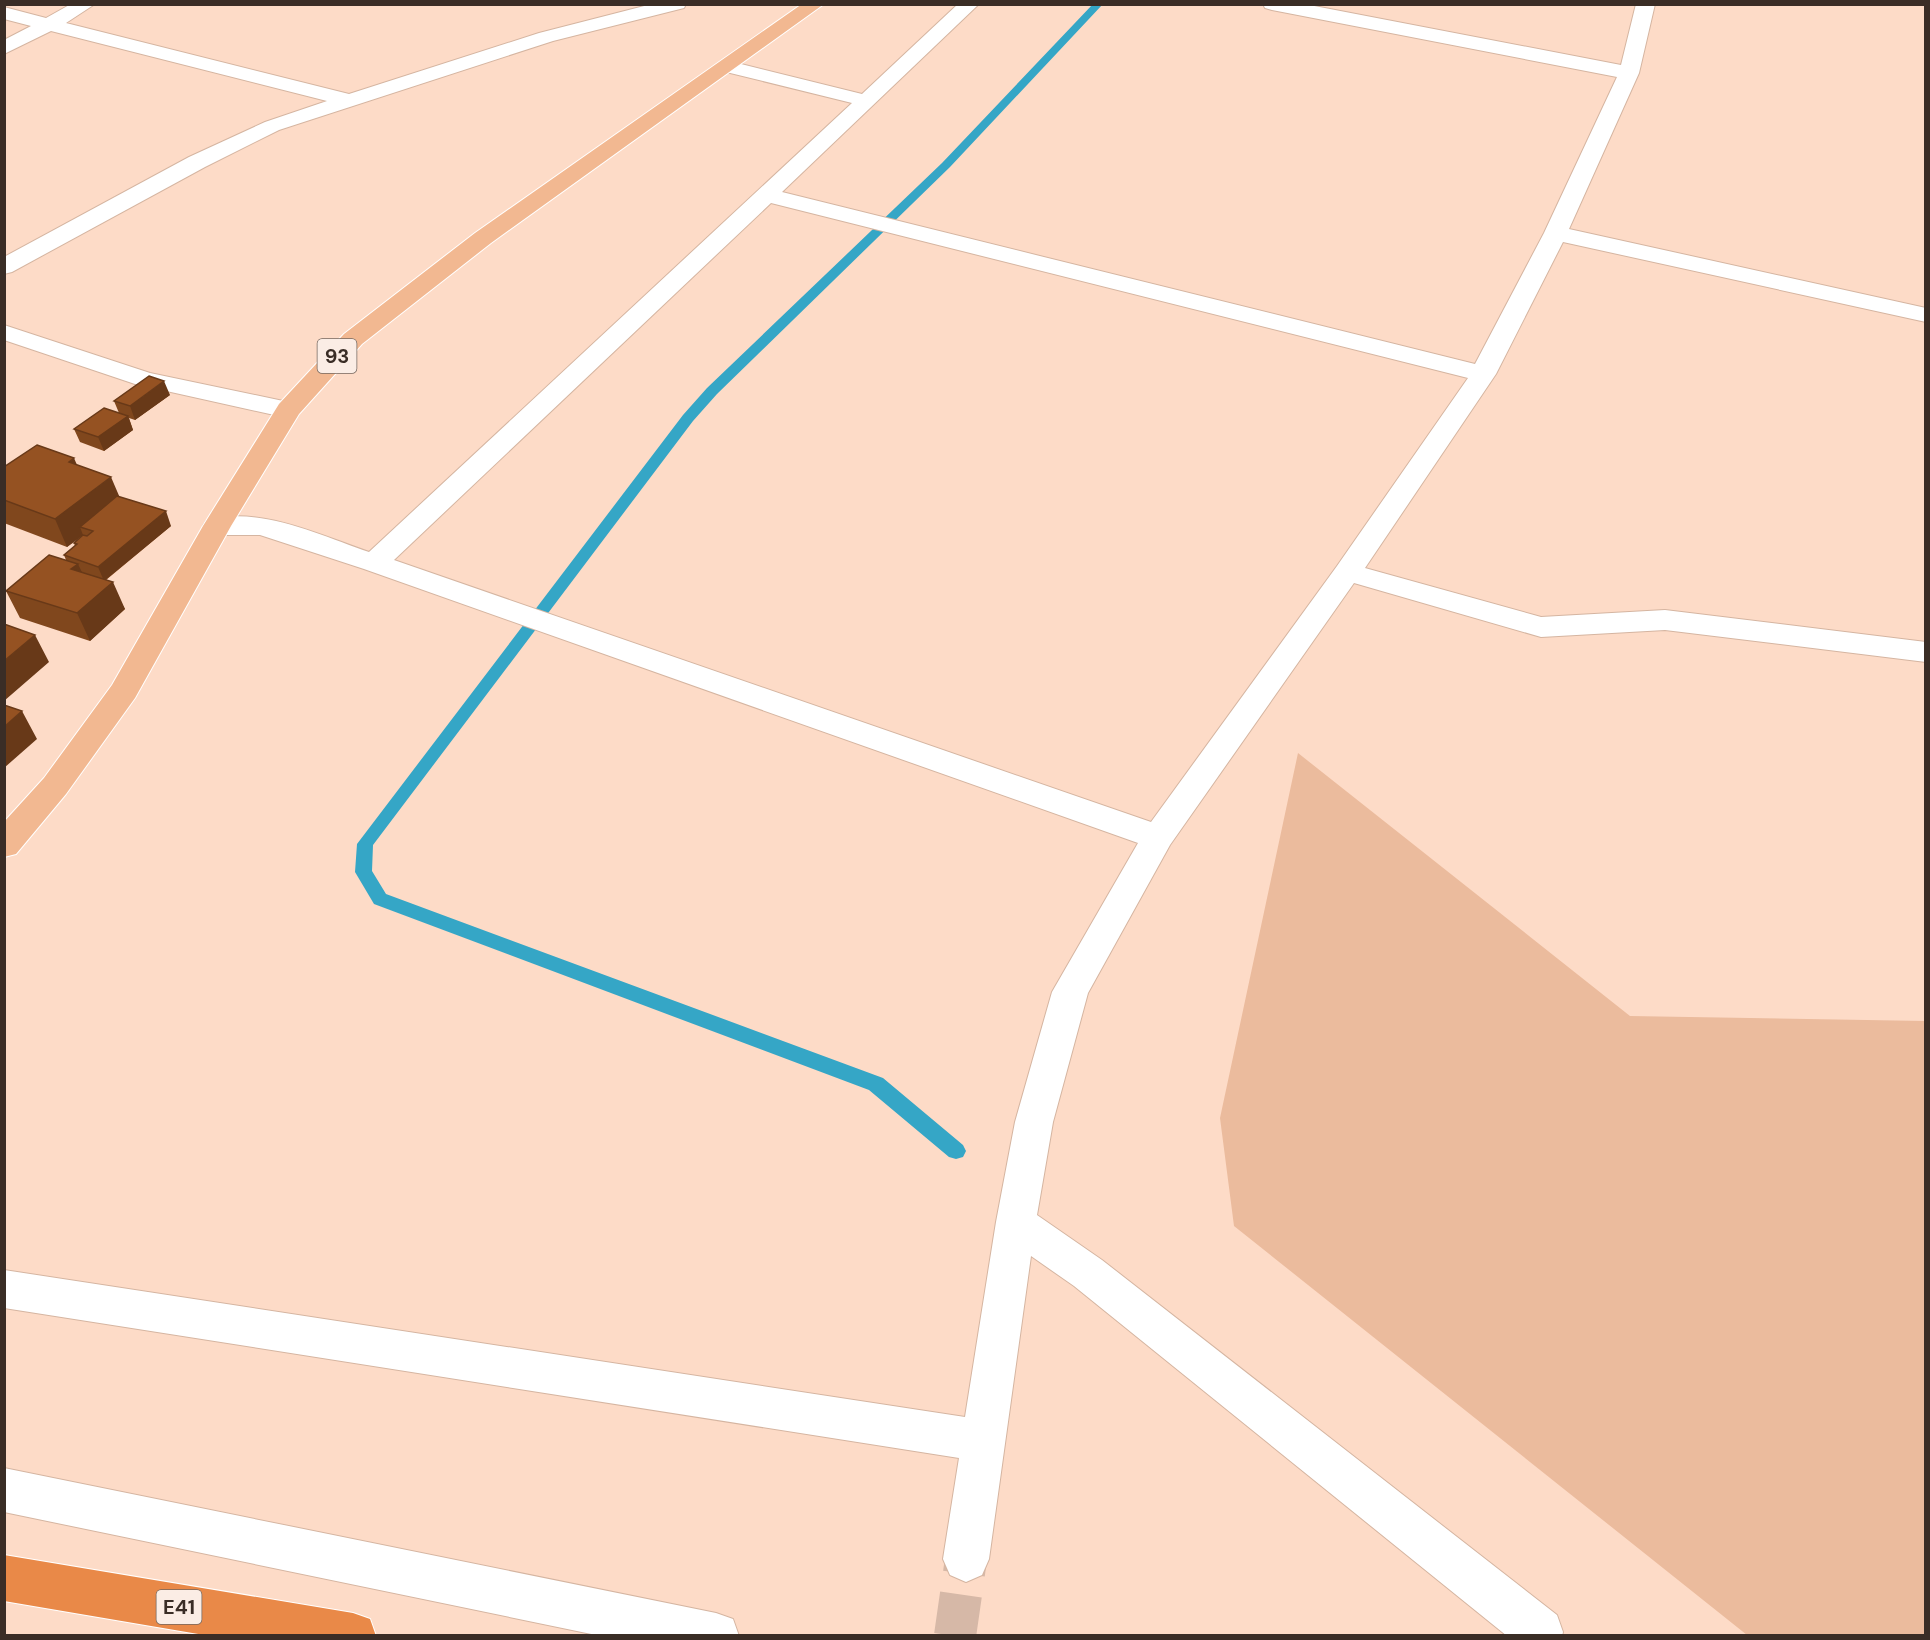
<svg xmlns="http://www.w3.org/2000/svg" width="1930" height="1640" font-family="'DM Sans',sans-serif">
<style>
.green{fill:#ebbb9d}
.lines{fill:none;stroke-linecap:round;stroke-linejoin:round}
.stream{fill:#35a6c6;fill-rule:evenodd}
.minor-tunnel{stroke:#d6b8a7;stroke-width:42;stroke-dasharray:42 21;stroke-linecap:butt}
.minor-casing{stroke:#d5b5a1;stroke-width:2}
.major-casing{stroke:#fff;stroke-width:2}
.highway-casing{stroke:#fff;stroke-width:2}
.minor{fill:#fff;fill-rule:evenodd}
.major{fill:#f2b891;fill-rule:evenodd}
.highway{fill:#e98948;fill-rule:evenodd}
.wall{fill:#80471d}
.shaded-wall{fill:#683918}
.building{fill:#955222;stroke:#683918;stroke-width:1.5}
.labels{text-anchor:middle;stroke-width:6;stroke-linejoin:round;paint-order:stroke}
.shield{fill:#fbede5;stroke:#74675f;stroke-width:1.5}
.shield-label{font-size:20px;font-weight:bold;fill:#3a2d26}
</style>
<rect width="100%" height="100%" fill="#fddbc7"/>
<path class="green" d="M1298,753L1630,1016L1925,1021V1635H1747L1234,1226L1220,1118Z"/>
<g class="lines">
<path class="stream" d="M1093,4H1103L950,167L717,394L693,421L373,845L372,871L386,894L883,1078L963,1145L966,1151L963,1157L956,1159L949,1157L869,1090L374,904L355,872L357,844L683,415L707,388L942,163Z"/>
<path class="minor-tunnel" d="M955,1636L966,1559"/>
<g class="minor-casing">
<path id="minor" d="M71,4H95L66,23L349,94L539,33L652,4H686L684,8L553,41L279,130L205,167L12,272L4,274V257L189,157L265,122L327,101L51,31L4,54V40L31,26L4,19V7L46,18Z
M958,4H979L782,192L1475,364L1544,233L1617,77L1272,10L1265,8L1263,4H1304L1621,65L1636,4H1655L1639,73L1569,229L1926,308V322L1563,242L1496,374L1365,568L1541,617L1665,610L1926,642V662L1665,630L1541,637L1354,583L1170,845L1088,993L1053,1122L1037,1215L1102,1260L1557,1615L1563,1632L1562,1636H1507L1074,1286L1031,1256L989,1559L982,1575L966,1582L950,1575L943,1559L959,1458L4,1308V1270L965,1417L996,1222L1015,1122L1052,992L1138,843L364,569L260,535H217L207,532L203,526L207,520C261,506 319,535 369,552L852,103L722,71L719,67L722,63L729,61L862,94ZM771,203L1468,378L1337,566L1151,822L394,560Z
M4,325L150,373L288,402L297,404L301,410L297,416L288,418L135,384L4,340Z
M4,1468L716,1613L733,1619L739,1636H601L4,1512Z"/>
</g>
<g class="major-casing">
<path id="major" d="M802,4H824L491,243L362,344L299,414L231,526L135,698L66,794L16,854L4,857V822L44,778L112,685L203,526L279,404L344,334L475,233Z"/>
</g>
<g class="highway-casing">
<path id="highway" d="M4,1555L353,1613L370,1619L376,1636H210L4,1601Z"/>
</g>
<use href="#minor" class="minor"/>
<use href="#major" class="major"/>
<use href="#highway" class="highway"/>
</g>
<path class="wall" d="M170,395L135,420L129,418L133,430L104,451L80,442L74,429L119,413L114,401Z
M4,467L120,497L171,526L106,580L125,609L90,641L20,618L6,591L66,560L64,555L75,546L74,543L83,535L67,547L4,523Z"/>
<path class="shaded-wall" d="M164,381L170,395L135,420L130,406Z
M128,416L133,430L104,451L98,437Z
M74,458L86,486L69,462Z
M111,477L123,505L80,527L83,535L67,547L55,519Z
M166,511L171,526L104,581L98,567Z
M78,564L91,591L71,569Z
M113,582L125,609L90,641L77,613Z
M35,635L49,662L4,701V661Z
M22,711L37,739L4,768V727Z"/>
<path class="building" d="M149,376L164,381L130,406L114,401Z
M104,408L128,416L98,437L74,429Z
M37,445L74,458L69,462L111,477L55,519L4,500V467Z
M117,496L166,511L98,567L64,555L77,544L74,543L83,535L87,536L93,531L80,527Z
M49,555L78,564L71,569L113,582L77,613L6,591Z
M4,624L35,635L4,661Z
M4,705L22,711L4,727Z"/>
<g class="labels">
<g class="shield">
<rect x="317.5" y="339" width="39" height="34" rx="4.5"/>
<rect x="156.5" y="1590" width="45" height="34" rx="4.5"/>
</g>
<g class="shield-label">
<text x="337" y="363">93</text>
<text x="179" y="1614">E41</text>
</g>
</g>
<rect width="1930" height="1640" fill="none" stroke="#3a2d26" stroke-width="12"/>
</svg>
